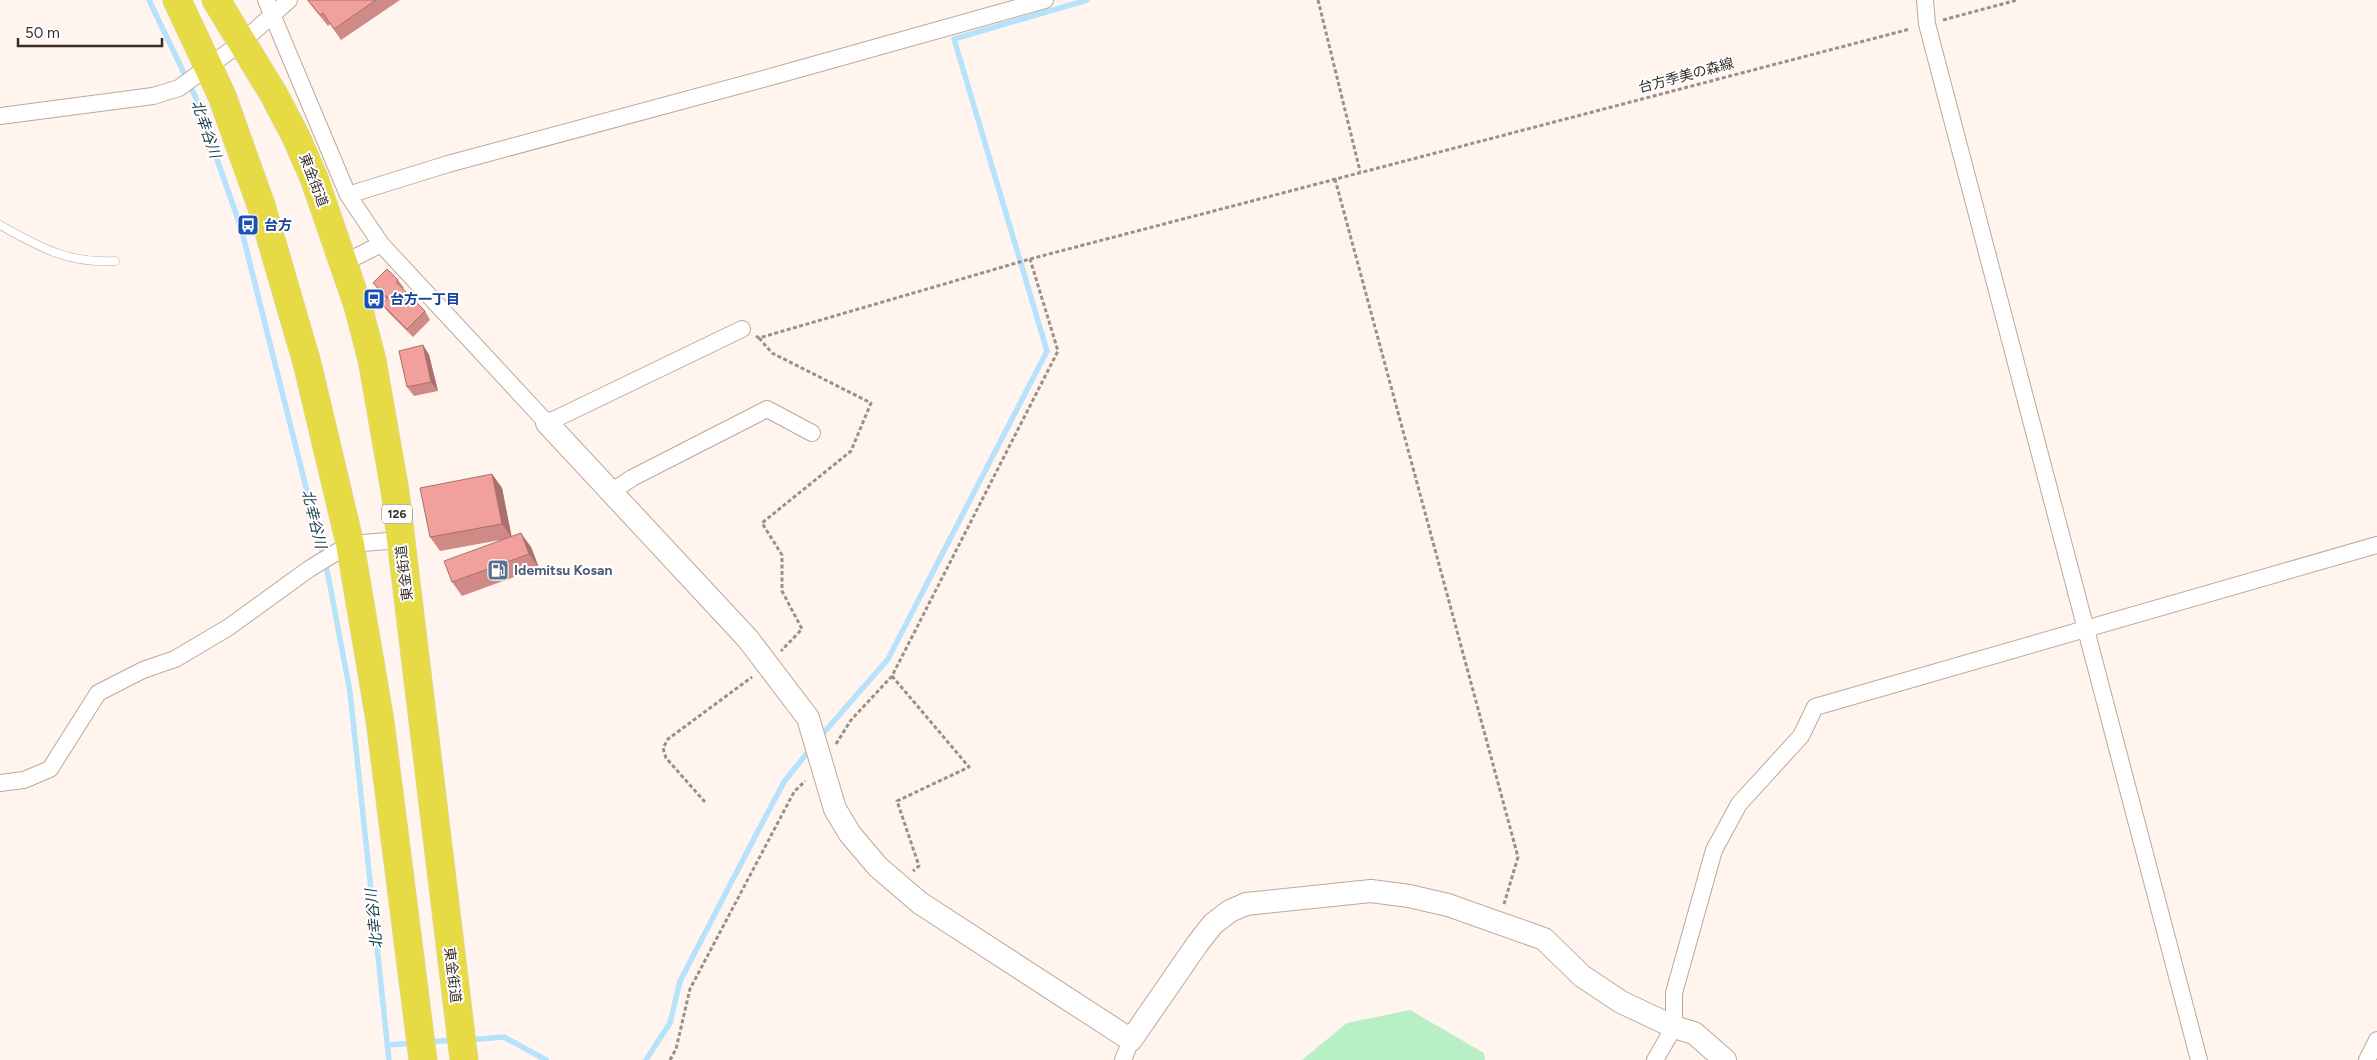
<svg xmlns="http://www.w3.org/2000/svg" width="2377" height="1060" font-family="Figtree,'Noto Sans JP',sans-serif">
<style>
.green{fill:#b9efc5}
.lines{fill:none;stroke-linecap:round;stroke-linejoin:round}
.stream{stroke:#b6e2fc;stroke-width:5.5}
.lane-casing{stroke:#bea899;stroke-width:9}
.street-casing{stroke:#bea899;stroke-width:18}
.secondary-casing{stroke:#bea899;stroke-width:24}
.highway-casing{stroke:#d7d5d4;stroke-width:29}
.path{stroke:#9a908a;stroke-width:3;stroke-dasharray:4 2.5;stroke-linecap:butt}
.lane{stroke:#fff;stroke-width:8}
.street{stroke:#fff;stroke-width:16}
.secondary{stroke:#fff;stroke-width:22}
.highway{stroke:#e7db45;stroke-width:28}
.wall{fill:#cf8a86}
.shaded-wall{fill:#a9706d}
.building{fill:#f1a09c;stroke:#a9706d}
.labels{text-anchor:middle;stroke-width:4;stroke-linejoin:round;paint-order:stroke}
.shield{fill:#fff;stroke:#736d68;stroke-width:1}
.shield-label{font-size:12px;font-weight:bold;fill:#372e28}
.street-label{font-size:14px;fill:#372e28;stroke:#fff}
.transit-label{font-size:14px;font-weight:bold;fill:#164399;stroke:#fff;text-anchor:start}
.service-label{font-size:14px;font-weight:bold;fill:#4e5e75;stroke:#fff;text-anchor:start}
.water-label{font-size:15px;font-style:italic;fill:#193c4e;stroke:#fff}
</style>
<rect width="100%" height="100%" fill="#fff5ee"/>
<path class="green" d="M1410,1010L1484,1053L1485,1060H1302L1347,1023Z"/>
<g class="lines">
<path class="stream" d="M149,0L195,96L241,228L328,575L350,692L389,1060
M820,737L888,659L1047,351L954,39L1087,0
M469,1040L504,1037L546,1060
M429,1042L455,1040
M387,1045L415,1043
M646,1060L670,1023L680,981L758,831L784,782L811,748"/>
<g class="lane-casing">
<path id="lane" d="M0,225C39,247 69,264 115,261"/>
</g>
<g class="street-casing">
<path id="street" d="M266,0L348,195L381,244L547,423L742,329
M1925,0L1927,24L2199,1060
M0,116L153,96L179,88L242,42L289,0
M348,195L448,164L774,76L1045,0
M344,263L381,244
M611,492L632,478L767,409L812,433
M0,783L24,780L50,769L98,693L143,670L175,659L229,627L309,569L350,544L400,540
M1123,1060L1131,1040
M1655,1060L1674,1027V993L1714,850L1739,804L1801,736L1815,707L2377,545
M2367,1060L2377,1040"/>
</g>
<g class="secondary-casing">
<path id="secondary" d="M547,423L748,639L808,718L835,809L850,834L878,867L920,903L1131,1040L1198,943L1213,924L1230,911L1246,904L1371,891L1409,896L1448,905L1544,939L1582,976L1621,1002L1674,1027L1694,1033L1725,1060"/>
</g>
<g class="highway-casing">
<path id="highway" d="M177,0L222,96L261,205L307,363L350,544L380,721L423,1060
M216,0L273,93L296,137L314,178L358,306L372,360L395,491L464,1060"/>
</g>
<path class="path" d="M1318,0L1360,171
M1943,20L2017,0
M1335,179L1518,857L1504,904
M756,336L759,338L1030,259L1910,29
M759,338L772,353L871,403L851,451L762,523L782,555V591L802,629L781,651
M892,676L969,767L897,801L919,866L913,871
M836,744L851,720L892,676L1058,351L1030,259
M705,802L666,758L663,748L668,739L752,677
M670,1060L676,1049L690,989L794,792L805,781"/>
<use href="#lane" class="lane"/>
<use href="#street" class="street"/>
<use href="#secondary" class="secondary"/>
<use href="#highway" class="highway"/>
</g>
<path class="wall" d="M307,0H400L341,40L330,24L328,26Z
M398,280L404,288L403,289L425,311L430,320L413,337L388,312L382,304L386,299L379,291L373,283Z
M423,345L429,355L438,391L414,396L407,387Z
M492,474L502,488L511,536L531,547L539,568L462,596L452,582L500,540L440,551L430,537Z"/>
<path class="shaded-wall" d="M423,345L429,355L438,391L431,382Z
M492,474L502,488L512,538L502,524Z
M521,533L531,547L539,568L529,554Z"/>
<path class="building" d="M308,0H376L334,29L323,13L320,15Z
M387,269L398,280L396,282L425,311L407,329L382,304L388,298L373,283Z
M423,345L431,382L407,387L399,351Z
M492,474L502,524L430,537L420,488Z
M521,533L529,554L452,582L444,561Z"/>
<defs>
<g id="bus-square" transform="scale(1.125)"><rect x="-9" y="-9" width="18" height="18" rx="4" fill="#1a4fb4" stroke="#fff"/><path d="M-5-6H5V4H4V6H2V4H-2V6H-4V4H-5ZM-3.5-4V0h7V-4ZM-3.5 1.2v1.5H-2V1.2ZM2 1.2v1.5H3.5V1.2Z" fill="#fff"/></g>
<g id="fuel-square" transform="scale(1.125)"><rect x="-9" y="-9" width="18" height="18" rx="4" fill="#5c6f8a" stroke="#fff"/><path d="M-5.5-6h7V0h2V4h1.3V-2.5L3-4.5l.8-.8L6-3V5H2.5V1h-1V6h-7ZM-4.2-4.7v3.2H.2V-4.7Z" fill="#fff"/></g>
</defs>
<g fill-rule="evenodd">
<use href="#bus-square" x="248" y="225"/>
<use href="#bus-square" x="374" y="299"/>
<use href="#fuel-square" x="498" y="570"/>
</g>
<g class="labels">
<rect class="shield" x="382" y="504.5" width="30" height="19" rx="4"/>
<g class="shield-label">
<text x="397" y="518">126</text>
</g>
<g class="street-label">
<text transform="translate(1686 75) rotate(-15)" y="5">台方季美の森線</text>
<text transform="translate(314 180) rotate(69)" y="5">東金街道</text>
<text transform="translate(404 573) rotate(-97)" y="5">東金街道</text>
<text transform="translate(453 975) rotate(83)" y="5">東金街道</text>
</g>
<g class="transit-label">
<text x="264" y="230">台方</text>
<text x="390" y="304">台方一丁目</text>
</g>
<g class="service-label">
<text x="514" y="575">Idemitsu Kosan</text>
</g>
<g class="water-label">
<text transform="translate(206 129) rotate(71)" y="5">北幸谷川</text>
<text transform="translate(314 519) rotate(76)" y="5">北幸谷川</text>
<text transform="translate(374 919) rotate(-96)" y="5">北幸谷川</text>
</g>
</g>
<path d="M18 38v8h144v-8" fill="none" stroke="#372e28" stroke-width="2.5"/>
<text x="25" y="38" font-size="15" fill="#372e28" stroke="#ffffff" stroke-width="4" paint-order="stroke">50 m</text>
</svg>
